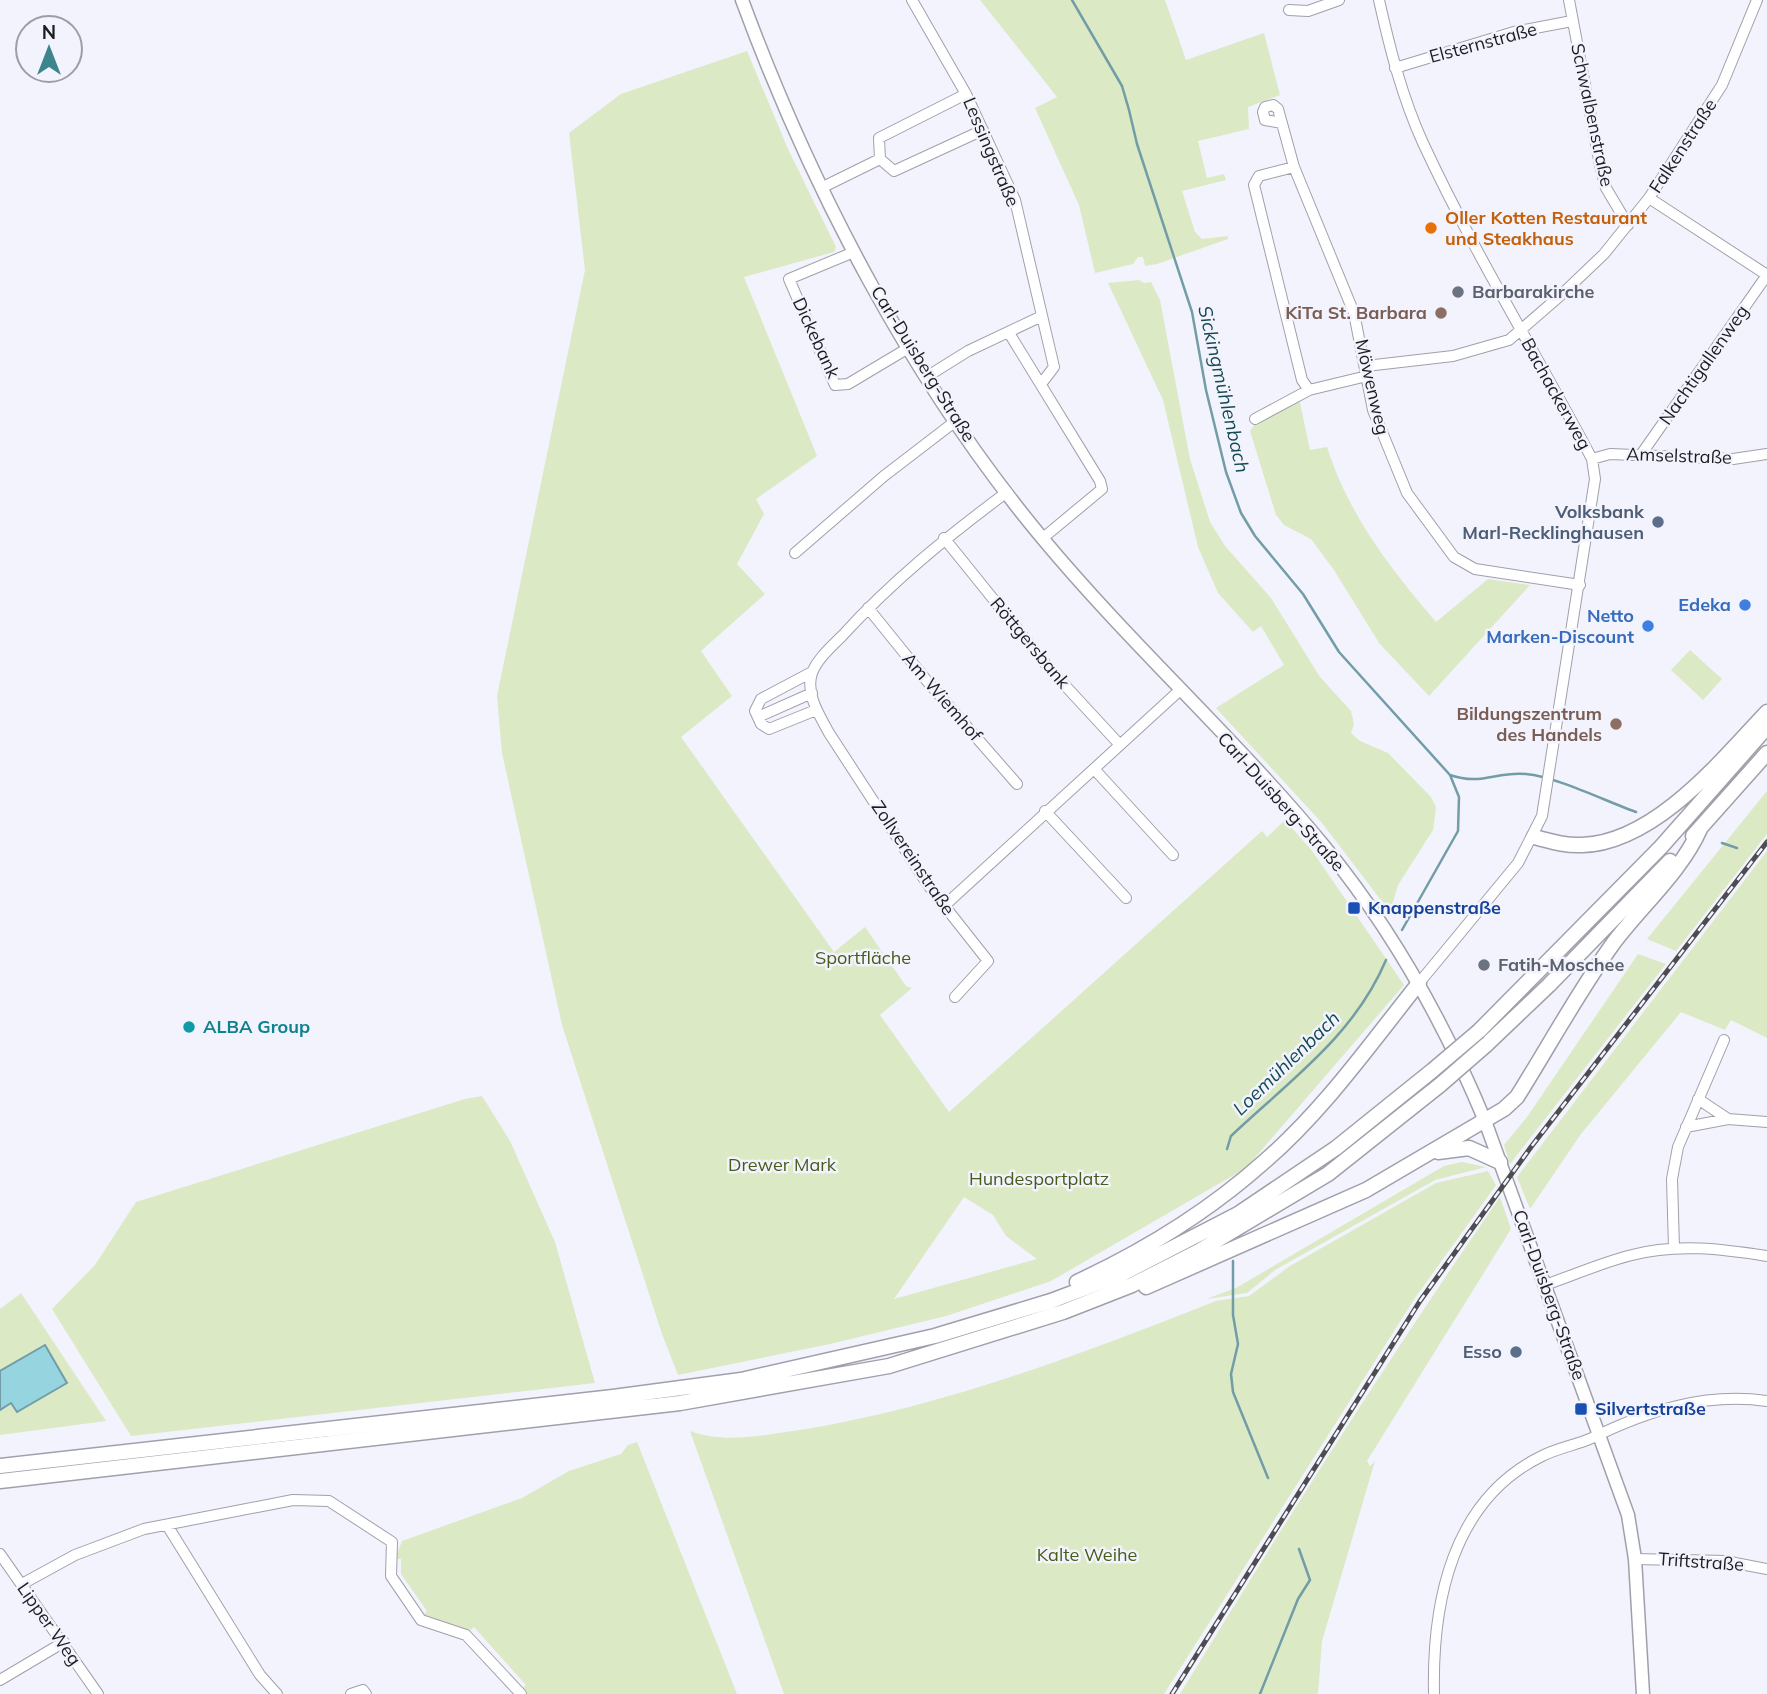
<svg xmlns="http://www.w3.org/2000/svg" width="1767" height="1694" font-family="Mulish,sans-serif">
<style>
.green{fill:#dbe9c4;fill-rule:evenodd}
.water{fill:#96d4e0;stroke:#729da7;stroke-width:2}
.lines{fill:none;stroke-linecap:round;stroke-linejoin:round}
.stream{stroke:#729da7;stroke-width:2.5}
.minor-casing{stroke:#9fa0aa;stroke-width:12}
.major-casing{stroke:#9fa0aa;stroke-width:15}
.highway-casing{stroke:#9fa0aa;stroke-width:17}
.minor{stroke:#fff;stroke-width:10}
.major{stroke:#fff;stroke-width:12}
.highway{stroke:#fff;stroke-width:14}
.rail-casing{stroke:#4c4c51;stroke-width:5}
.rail{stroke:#f3f3fe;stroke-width:2.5;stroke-dasharray:8;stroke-linecap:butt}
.highway-bridge-casing{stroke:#9fa0aa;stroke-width:17;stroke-linecap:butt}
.highway-bridge{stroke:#fff;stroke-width:14}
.food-dot{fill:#e8710a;stroke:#f3f3fe;stroke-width:2.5}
.worship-dot{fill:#6b7280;stroke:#f3f3fe;stroke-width:2.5}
.education-dot{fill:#8d6e63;stroke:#f3f3fe;stroke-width:2.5}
.service-dot{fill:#5c6f8a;stroke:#f3f3fe;stroke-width:2.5}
.shop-dot{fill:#3f7fe0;stroke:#f3f3fe;stroke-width:2.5}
.transit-dot{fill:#1a4fb4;stroke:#f3f3fe;stroke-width:2.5}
.culture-dot{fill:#0f9aa8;stroke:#f3f3fe;stroke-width:2.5}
.labels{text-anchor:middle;stroke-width:5;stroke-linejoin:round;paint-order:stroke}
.street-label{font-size:18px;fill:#1d1d21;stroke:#f3f3fe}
.food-label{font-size:18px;font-weight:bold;fill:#c56008;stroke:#f3f3fe;text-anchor:start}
.worship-label{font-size:18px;font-weight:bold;fill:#5b616d;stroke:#f3f3fe;text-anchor:start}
.education-label{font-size:18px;font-weight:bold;fill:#785e54;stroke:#f3f3fe;text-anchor:end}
.service-label{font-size:18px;font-weight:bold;fill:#4e5e75;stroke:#f3f3fe;text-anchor:end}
.shop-label{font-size:18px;font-weight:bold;fill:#366cbe;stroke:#f3f3fe;text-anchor:end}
.transit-label{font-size:18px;font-weight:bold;fill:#164399;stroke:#f3f3fe;text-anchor:start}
.park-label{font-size:18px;fill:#485c19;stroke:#f3f3fe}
.culture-label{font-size:18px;font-weight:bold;fill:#0d838f;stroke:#f3f3fe;text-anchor:start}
.water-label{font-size:19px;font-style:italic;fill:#134a53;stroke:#f3f3fe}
</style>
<rect width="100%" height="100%" fill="#f3f3fe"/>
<path class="green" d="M980,0H1165L1186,60L1264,33L1280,95L1248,107L1249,129L1198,141L1207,178L1224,174L1226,180L1182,191L1195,232L1202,239L1228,236V239L1157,264L1145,266L1143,257H1138L1133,264L1095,273L1079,205L1035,108L1057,97Z
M747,51L788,149L836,247L834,252L744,277L817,456L756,499L764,514L737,564L765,594L701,651L732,696L681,737L834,952L865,927L906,986L912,988L880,1015L949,1112L1262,831L1267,837L1285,820L1313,852L1404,985L1246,1168L1051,1281L946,1316L830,1344L678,1375L662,1334L562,1025L502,753L497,696L585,270L569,133L621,94ZM964,1197L993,1215L1006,1236L1037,1259L894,1299Z
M1139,280L1144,283L1151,282L1160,300L1190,459L1210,522L1225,546L1271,598L1320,677L1351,711L1354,724L1351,733L1360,741L1388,753L1431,797L1436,807L1433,830L1398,885L1390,912L1322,823L1216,708L1284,665L1261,626L1253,632L1218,593L1198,547L1163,400L1108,283Z
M1299,398L1310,450L1327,447C1349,516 1390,568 1436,622L1488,579L1530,585L1429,696L1379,643L1334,570L1311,539L1284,525L1276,515L1250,431L1256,423Z
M1690,650L1722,679L1703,700L1671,670Z
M1767,791V834L1676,951L1647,939Z
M1767,851V1038L1731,1020L1725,1030L1681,1012L1581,1134L1530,1209L1517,1177Z
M1638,954L1666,964L1510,1164L1504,1145L1527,1117Z
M482,1096L510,1141L555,1242L595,1383L131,1436L52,1309L95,1265L136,1202L465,1099Z
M1462,1162L1486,1167L1435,1180L1275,1270L1247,1293L1206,1299L1236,1288L1444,1166Z
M1488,1171L1496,1185L1415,1298L1164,1694H784L690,1431C725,1444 764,1435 800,1430C944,1407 1081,1354 1216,1301L1249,1296L1290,1266L1436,1183Z
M1500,1197L1511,1229L1367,1461L1370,1466L1375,1461L1322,1641L1318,1694H1180C1283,1525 1388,1359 1500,1197Z
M21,1293L106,1421L0,1435V1309Z
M637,1442L737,1694H526L522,1689L526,1685L474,1627L469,1631L422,1616L427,1611L401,1574V1559H395L402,1541L522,1498L569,1471L621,1454L628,1445Z"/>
<path class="water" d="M45,1345L67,1383L17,1412L11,1403L0,1410V1371Z"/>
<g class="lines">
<path class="stream" d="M1072,0L1122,86L1129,110L1137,144L1192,312L1206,390L1226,472L1241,513L1255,536L1303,594L1339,652L1450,775L1459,797L1458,831L1402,930
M1450,775C1482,786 1496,771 1526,774C1557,777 1605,801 1636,812
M1722,843L1737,848
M1227,1149L1231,1136C1289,1081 1354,1036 1386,960
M1233,1261V1315L1238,1344L1231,1374L1233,1392L1268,1478
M1260,1694L1298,1599L1310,1580L1299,1549"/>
<g class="minor-casing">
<path id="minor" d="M912,0L966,94L1015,200L1054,367L1041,384
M1379,0C1390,49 1402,97 1423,143C1473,251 1536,353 1592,459L1595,479L1542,816L1518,863L1419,983
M1569,0L1600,165L1606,188L1628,225
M1289,10L1308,11L1339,0
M1395,68L1514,32L1572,21
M966,94L879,138L880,159L894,171L983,130
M1282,123L1265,120L1263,112L1265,107L1273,105L1278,109L1294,167L1354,313L1373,410L1407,493L1454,557L1475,569L1580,585
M1294,167L1259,176L1254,185L1302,380L1309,390
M821,188L880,159
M854,252L789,279L835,385L848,384L910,347
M1009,333L1100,481L1102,489L1043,538
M1366,366L1453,356L1509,340L1561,295L1604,254L1649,198L1722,85L1757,0
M928,376L968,351L1042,316
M1255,419L1309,390L1367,376
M1640,456L1767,275L1649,198
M1592,459L1610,454L1733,459L1767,454
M944,538L1048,667L1120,745
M795,553L884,476L957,420
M868,608L927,681L1017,784
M812,672L761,699L755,711L761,724L769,729L816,710
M758,717L812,693
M1095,770L1173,855
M1045,811L1126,898
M944,906L1179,691
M955,997L988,961L928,885L829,733C820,716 805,694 812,673C817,659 832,646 842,636C892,581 948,536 1007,492
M1698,1099L1728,1119
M1686,1127L1728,1119L1767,1122
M1674,1248L1672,1179L1678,1147L1724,1040
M1545,1285C1574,1275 1603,1262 1632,1255C1676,1243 1723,1249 1767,1256
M167,1525L260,1675L277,1694
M0,1554L98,1694
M1635,1559L1725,1561L1767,1569
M22,1584L75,1555L144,1529L293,1500L329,1501L392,1542L391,1576L421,1620L466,1635L521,1694
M0,1680L64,1642
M351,1694L363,1690L366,1694
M1434,1694C1432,1602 1452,1500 1542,1456C1558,1448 1576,1445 1592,1438C1647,1411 1705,1392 1767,1401"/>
</g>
<g class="major-casing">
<path id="major" d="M742,0C812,190 913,383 1043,539C1132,646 1236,739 1324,846C1392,929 1444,1022 1485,1121L1628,1515L1635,1559L1643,1694"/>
</g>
<g class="highway-casing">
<path id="highway" d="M1693,836L1767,753
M1534,837C1550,841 1565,846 1582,845C1654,843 1721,761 1767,712
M1479,1031L1661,847L1767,727
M1486,1045L1549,985L1670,861
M1438,1152L1469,1148L1500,1162
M1077,1282C1146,1250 1208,1212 1265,1161C1324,1110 1371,1043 1419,983
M1146,1287L1366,1190L1504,1109L1517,1097C1549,1046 1577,994 1612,945C1640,907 1681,872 1700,829
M0,1466L613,1397L741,1380L935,1336L1051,1301L1120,1275L1238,1214L1336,1148L1433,1070
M0,1481L680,1403L889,1366L1063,1312L1132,1285L1199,1251L1328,1174L1440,1085"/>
</g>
<use href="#minor" class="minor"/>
<use href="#major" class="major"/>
<use href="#highway" class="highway"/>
<g class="rail-casing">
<path id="rail" d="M1172,1694L1420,1301L1531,1147L1767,842"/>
</g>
<use href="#rail" class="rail"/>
<g class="highway-bridge-casing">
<path id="highway-bridge" d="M1433,1070L1479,1031
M1440,1085L1486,1045"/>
</g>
<use href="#highway-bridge" class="highway-bridge"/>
</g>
<circle class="food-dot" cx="1431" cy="228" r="7"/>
<g class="worship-dot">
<circle cx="1458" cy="292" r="7"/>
<circle cx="1484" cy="965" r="7"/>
</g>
<g class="education-dot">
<circle cx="1441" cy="313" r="7"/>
<circle cx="1616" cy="724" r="7"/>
</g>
<g class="service-dot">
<circle cx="1658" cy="522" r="7"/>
<circle cx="1516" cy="1352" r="7"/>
</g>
<g class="shop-dot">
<circle cx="1745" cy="605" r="7"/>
<circle cx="1648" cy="626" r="7"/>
</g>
<g class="transit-dot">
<rect x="1347" y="901" width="14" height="14" rx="3.5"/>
<rect x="1574" y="1402" width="14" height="14" rx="3.5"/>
</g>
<circle class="culture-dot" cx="189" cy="1027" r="7"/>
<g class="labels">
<g class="street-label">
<text transform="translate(1483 43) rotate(-15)" y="6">Elsternstraße</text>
<text transform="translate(1592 115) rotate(78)" y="6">Schwalbenstraße</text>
<text transform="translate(1683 146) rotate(-57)" y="6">Falkenstraße</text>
<text transform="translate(991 152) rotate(67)" y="6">Lessingstraße</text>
<text transform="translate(816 338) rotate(65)" y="6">Dickebank</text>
<text transform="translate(923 364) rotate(58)" y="6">Carl-Duisberg-Straße</text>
<text transform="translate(1704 365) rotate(-55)" y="6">Nachtigallenweg</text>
<text transform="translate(1372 387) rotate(77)" y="6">Möwenweg</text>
<text transform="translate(1556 394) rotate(61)" y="6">Bachackerweg</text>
<text transform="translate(1679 456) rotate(2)" y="6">Amselstraße</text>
<text transform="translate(1030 643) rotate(50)" y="6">Röttgersbank</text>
<text transform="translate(942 697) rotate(49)" y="6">Am Wiemhof</text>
<text transform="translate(1281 802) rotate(48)" y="6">Carl-Duisberg-Straße</text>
<text transform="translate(913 858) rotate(56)" y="6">Zollvereinstraße</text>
<text transform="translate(1549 1295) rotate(70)" y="6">Carl-Duisberg-Straße</text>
<text transform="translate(1701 1562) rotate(4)" y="6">Triftstraße</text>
<text transform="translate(49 1624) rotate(55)" y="6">Lipper Weg</text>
</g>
<g class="food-label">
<text x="1445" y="224">Oller Kotten Restaurant<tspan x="1445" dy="21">und Steakhaus</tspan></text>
</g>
<g class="worship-label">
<text x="1472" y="298">Barbarakirche</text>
<text x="1498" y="971">Fatih-Moschee</text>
</g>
<g class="education-label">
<text x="1427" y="319">KiTa St. Barbara</text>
<text x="1602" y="720">Bildungszentrum<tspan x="1602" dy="21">des Handels</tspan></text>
</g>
<g class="service-label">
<text x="1644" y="518">Volksbank<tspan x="1644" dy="21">Marl-Recklinghausen</tspan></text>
<text x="1502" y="1358">Esso</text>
</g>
<g class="shop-label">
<text x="1731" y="611">Edeka</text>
<text x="1634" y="622">Netto<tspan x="1634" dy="21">Marken-Discount</tspan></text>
</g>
<g class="transit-label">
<text x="1368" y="914">Knappenstraße</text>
<text x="1595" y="1415">Silvertstraße</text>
</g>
<g class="park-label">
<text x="863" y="964">Sportfläche</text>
<text x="782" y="1171">Drewer Mark</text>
<text x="1039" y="1185">Hundesportplatz</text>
<text x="1087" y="1561">Kalte Weihe</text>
</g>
<g class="culture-label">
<text x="203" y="1033">ALBA Group</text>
</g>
<g class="water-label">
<text transform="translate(1224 389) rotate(77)" y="7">Sickingmühlenbach</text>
<text transform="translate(1286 1063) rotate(-44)" y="7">Loemühlenbach</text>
</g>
</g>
<g transform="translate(49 49)"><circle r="33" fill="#f3f3fe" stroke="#9d9da6" stroke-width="2"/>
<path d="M0-5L12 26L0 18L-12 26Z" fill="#3d858c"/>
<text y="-10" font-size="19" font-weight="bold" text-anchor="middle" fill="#1d1d21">N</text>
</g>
</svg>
